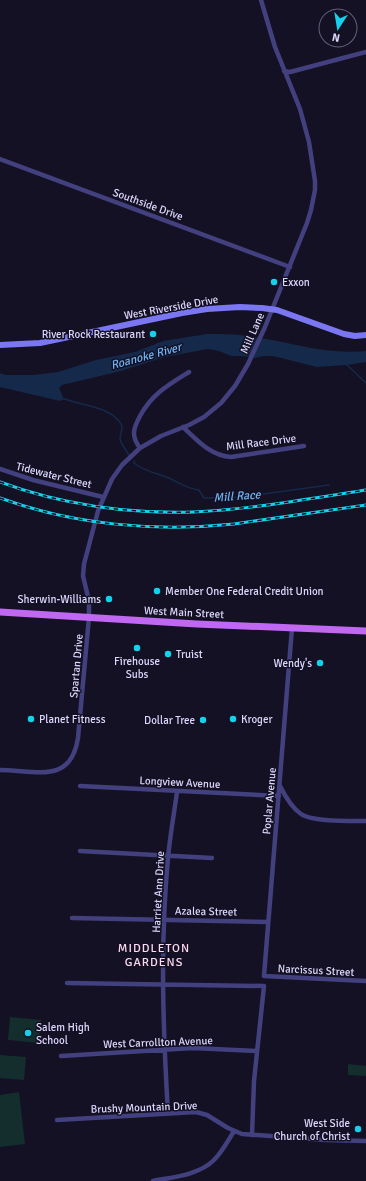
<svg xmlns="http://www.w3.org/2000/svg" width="366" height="1181" font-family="Signika,sans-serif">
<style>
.green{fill:#142e2d}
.water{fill:#15294a}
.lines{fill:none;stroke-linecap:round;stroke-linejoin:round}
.stream{stroke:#15294a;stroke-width:1.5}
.street{stroke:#43407f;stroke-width:4.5}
.secondary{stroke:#7b77f3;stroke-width:6}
.primary{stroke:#c068f2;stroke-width:7}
.rail-casing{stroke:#14d2eb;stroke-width:3}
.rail{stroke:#141124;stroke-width:1.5;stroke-dasharray:4.5;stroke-linecap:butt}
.poi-dot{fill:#14d2eb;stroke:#141124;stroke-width:1.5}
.labels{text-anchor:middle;stroke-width:3;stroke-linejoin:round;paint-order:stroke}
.street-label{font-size:11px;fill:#dcd7fc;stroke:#141124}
.poi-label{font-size:11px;fill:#dcd7fc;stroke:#141124;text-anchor:start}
.water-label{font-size:12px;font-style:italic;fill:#6eb3f3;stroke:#141124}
.neighbourhood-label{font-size:12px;letter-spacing:1px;fill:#fcd9ef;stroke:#141124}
</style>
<rect width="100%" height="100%" fill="#141124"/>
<path class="green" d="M10,1017L41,1020L39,1043L8,1040Z
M0,1055L26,1057L24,1080L0,1078Z
M348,1064L366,1066V1076L348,1075Z
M19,1092L25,1144L0,1147V1095Z"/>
<path class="water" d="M207,334C221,334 234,334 247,336C288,341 324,355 366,351V362L346,365L317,367L273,356H264L255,358L242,356H231L219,351L208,349L165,357L121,371L62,385L59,388L64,399L60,401L0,387V373L6,375H33L58,372L96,360L135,352L163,341Z"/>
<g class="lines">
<path class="stream" d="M346,364L366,383
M62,398C80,406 109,405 121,424C124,429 120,433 120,439C121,444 126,450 129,455
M134,461V463C147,473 155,472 169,478C179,483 188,489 199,490L204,498L242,497L329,485"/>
<path class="street" d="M284,71L290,72L366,52
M0,159L290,267
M183,427C197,440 211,456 231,457L304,446
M140,448C131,436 133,429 140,416C152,394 168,385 189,372
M0,469L33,480L103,497
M292,628L264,976L366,981
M0,770C35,770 71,785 78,738L89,617V601L83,576L84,564L98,511L112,479L122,465L140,448L161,436L189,425L204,417L221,403L235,386L248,364L265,327L307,223L311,210L315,190V181L309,142L300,109L275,47L261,0
M80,786L279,796
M280,786C285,796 292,808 301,814C312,822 351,821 366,821
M80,851L212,858
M72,918L268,922
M67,983L264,986L254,1081L252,1135
M61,1056L193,1048L257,1051
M168,1114C163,1029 160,943 168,858C170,836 174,814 177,792
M57,1120L196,1112L207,1115L228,1128L242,1134L325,1140L366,1141
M153,1181C173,1177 199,1175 214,1160C222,1152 228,1141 234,1131"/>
<path class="secondary" d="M0,345L40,343L182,313L207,309L240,307L262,308L277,310L344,334L355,336L366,335"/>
<path class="primary" d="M0,612L197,624L366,631"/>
<g class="rail-casing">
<path id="rail" d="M0,482C61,505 130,514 194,512C252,509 309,499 366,490
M0,498C74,525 156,532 234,524L366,505"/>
</g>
<use href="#rail" class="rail"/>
</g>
<g class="poi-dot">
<circle cx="274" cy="282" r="4"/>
<circle cx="153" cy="334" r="4"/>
<circle cx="157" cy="591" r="4"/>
<circle cx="109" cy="599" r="4"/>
<circle cx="137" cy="648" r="4"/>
<circle cx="168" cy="654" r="4"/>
<circle cx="320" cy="663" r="4"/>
<circle cx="31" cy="719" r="4"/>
<circle cx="233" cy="719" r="4"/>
<circle cx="203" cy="720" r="4"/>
<circle cx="28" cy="1033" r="4"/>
<circle cx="358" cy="1129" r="4"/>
</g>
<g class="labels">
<g class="street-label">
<text transform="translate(148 204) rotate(20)" y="4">Southside Drive</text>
<text transform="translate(171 307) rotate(-10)" y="4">West Riverside Drive</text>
<text transform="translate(252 333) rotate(-66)" y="4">Mill Lane</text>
<text transform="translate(261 442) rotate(-7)" y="4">Mill Race Drive</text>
<text transform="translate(54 475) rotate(14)" y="4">Tidewater Street</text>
<text transform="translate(184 612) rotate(3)" y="4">West Main Street</text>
<text transform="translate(76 666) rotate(-85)" y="4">Spartan Drive</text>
<text transform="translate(180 782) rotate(3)" y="4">Longview Avenue</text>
<text transform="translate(269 801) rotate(-85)" y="4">Poplar Avenue</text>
<text transform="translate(158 892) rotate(-87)" y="4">Harriet Ann Drive</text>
<text transform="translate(206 911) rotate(1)" y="4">Azalea Street</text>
<text transform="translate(316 970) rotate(3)" y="4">Narcissus Street</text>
<text transform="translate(158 1042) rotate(-2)" y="4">West Carrollton Avenue</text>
<text transform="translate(144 1107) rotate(-2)" y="4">Brushy Mountain Drive</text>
</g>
<g class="poi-label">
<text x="282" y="286">Exxon</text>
<text x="145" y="338" text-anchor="end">River Rock Restaurant</text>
<text x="165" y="595">Member One Federal Credit Union</text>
<text x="101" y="603" text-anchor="end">Sherwin-Williams</text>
<text x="176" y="658">Truist</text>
<text x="137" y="665" text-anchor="middle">Firehouse<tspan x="137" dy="13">Subs</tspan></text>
<text x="312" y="667" text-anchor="end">Wendy's</text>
<text x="39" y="723">Planet Fitness</text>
<text x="241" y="723">Kroger</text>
<text x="195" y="724" text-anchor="end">Dollar Tree</text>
<text x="36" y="1031">Salem High<tspan x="36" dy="13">School</tspan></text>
<text x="350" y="1127" text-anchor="end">West Side<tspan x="350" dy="13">Church of Christ</tspan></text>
</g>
<g class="water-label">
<text transform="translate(146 356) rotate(-15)" y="4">Roanoke River</text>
<text transform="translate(237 496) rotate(-4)" y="4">Mill Race</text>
</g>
<g class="neighbourhood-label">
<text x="154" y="952">MIDDLETON<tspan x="154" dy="14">GARDENS</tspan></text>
</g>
</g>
<g transform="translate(338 28) rotate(192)"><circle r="19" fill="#141124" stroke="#64607a"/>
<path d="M0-3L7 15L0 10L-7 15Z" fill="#14d2eb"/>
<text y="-6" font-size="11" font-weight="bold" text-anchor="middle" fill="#dcd7fc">N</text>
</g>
</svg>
